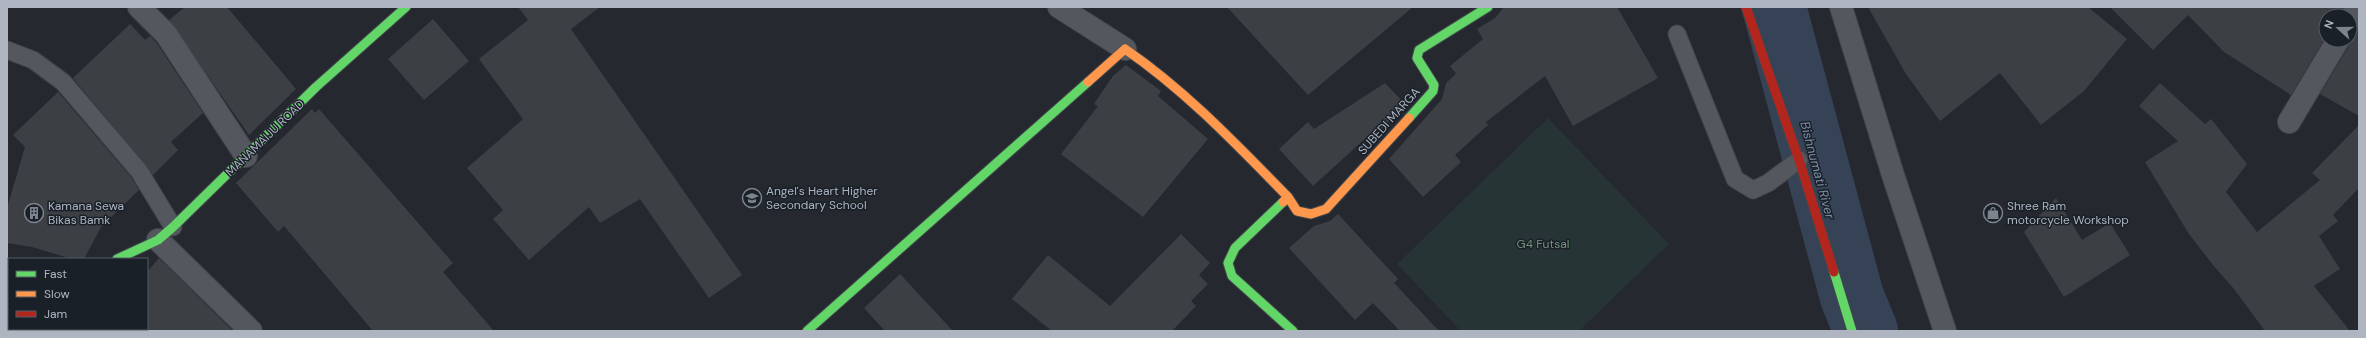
<svg xmlns="http://www.w3.org/2000/svg" width="2366" height="338" font-family="'DM Sans',sans-serif">
<style>
.green{fill:#263435}
.lines{fill:none;stroke-linecap:round;stroke-linejoin:round}
.river{stroke:#364356;stroke-width:64}
.building{fill:#3c3f44}
.lane-casing{stroke:#414449;stroke-width:19}
.street-casing{stroke:#414449;stroke-width:24}
.fast-casing{stroke:#42464c;stroke-width:11}
.slow-casing{stroke:#42464c;stroke-width:11}
.jam-casing{stroke:#42464c;stroke-width:11}
.lane{stroke:#54575e;stroke-width:17}
.street{stroke:#54575e;stroke-width:22}
.fast{stroke:#63d668;stroke-width:9}
.slow{stroke:#ff974d;stroke-width:9}
.jam{stroke:#b3261e;stroke-width:9}
.labels{text-anchor:middle;stroke-width:3;stroke-linejoin:round;paint-order:stroke}
.street-label{font-size:12px;fill:#aeb5c1;stroke:#1a2028}
.poi-label{font-size:12px;fill:#aeb5c1;stroke:#1a2028;text-anchor:start}
.park-label{font-size:12px;fill:#709479;stroke:#1a2028}
.water-label{font-size:13px;font-style:italic;fill:#7a8ca6;stroke:#1a2028}
</style>
<rect width="100%" height="100%" fill="#25292f"/>
<path class="green" d="M1548,118L1669,244L1579,331H1461L1397,264Z"/>
<g class="lines">
<path class="river" d="M1774,7L1852,297L1866,331"/>
</g>
<path class="building" d="M185,7H227L296,89L249,135L169,20Z
M518,7H600L571,29L742,275L709,298L640,199L600,223L589,207L529,260L493,219L503,210L467,168L523,119L479,59L528,20Z
M1227,7H1413L1308,95Z
M1504,7H1617L1658,78L1573,126L1545,76L1486,122L1488,125L1455,155L1461,162L1423,197L1389,159L1442,99L1446,83L1456,74L1450,66L1483,39L1477,29L1495,18Z
M1868,7H2088L2127,39L2084,91L2041,125L2000,73L1940,121L1906,74Z
M2110,7H2343L2338,16H2326V36L2291,95L2224,52L2188,15L2153,50Z
M433,19L469,61L424,100L388,59Z
M130,24L145,40L150,36L156,42L203,113L171,142L178,150L153,175L73,78Z
M2359,28V116L2320,94L2349,46L2350,32Z
M1126,65L1161,91L1158,96L1208,139L1143,217L1061,154L1098,106L1094,104L1113,76Z
M1385,83L1405,104L1372,140L1368,136L1313,186L1279,149L1308,122L1314,129Z
M2160,83L2205,124L2211,119L2247,164L2226,192L2257,232L2320,180L2312,173L2359,125V188L2333,215L2338,221L2319,236L2340,269L2314,286L2350,331H2265L2234,289L2213,265L2189,234L2145,162L2178,141L2139,106Z
M58,92L131,177L139,190L101,227L84,259H72L32,247L7,243V208L25,147L13,135Z
M312,109L315,113L319,109L453,263L443,272L494,331H373L284,226L278,232L236,183Z
M2056,198L2082,240L2110,223L2130,255L2064,297L2024,232Z
M1338,214L1398,279L1394,283L1439,331H1400L1373,303L1355,320L1289,248L1314,226L1330,221Z
M1181,234L1210,263L1199,275L1208,284L1191,301L1196,306L1172,331H1052L1012,299L1048,255L1110,306Z
M159,258L233,331H147V272Z
M900,274L953,331H885L864,308Z"/>
<g class="lines">
<g class="lane-casing">
<path id="lane" d="M1677,34L1735,179L1753,190L1768,183L1799,160
M7,50L33,60L63,82L139,171L173,227"/>
</g>
<g class="street-casing">
<path id="street" d="M139,7L166,34L246,156
M1059,7L1125,49
M1841,7L1893,175L1945,331
M2350,20L2357,7
M2289,122L2338,40
M158,240L251,331
M7,279L9,280
M88,329L89,331"/>
</g>
<g class="fast-casing">
<path id="fast" d="M1409,118L1433,91L1434,85L1417,58L1419,50L1488,7
M1283,202L1235,248L1228,263L1232,276L1293,331
M117,259L158,240L173,227L316,87L406,7
M1834,272L1852,331
M807,331L1088,82"/>
</g>
<g class="slow-casing">
<path id="slow" d="M1088,82L1125,49C1186,91 1236,144 1288,197L1283,202
M1288,197L1297,211L1311,214L1326,209L1409,118"/>
</g>
<g class="jam-casing">
<path id="jam" d="M1746,7L1799,160L1834,272"/>
</g>
<use href="#lane" class="lane"/>
<use href="#street" class="street"/>
<use href="#fast" class="fast"/>
<use href="#slow" class="slow"/>
<use href="#jam" class="jam"/>
</g>
<defs>
<g id="school-ring" transform="scale(1)"><circle r="9.5" fill="#1a2028" stroke="#7e848e" stroke-width="1.5"/><path d="M0-5L7-2L0 1L-7-2ZM-4 1L0 2.5L4 1V4Q0 6-4 4Z" fill="#7e848e"/></g>
<g id="building-ring" transform="scale(1)"><circle r="9.5" fill="#1a2028" stroke="#7e848e" stroke-width="1.5"/><path d="M-4-6H4V6H1V3H-1V6H-4ZM-2.5-4.3h1.7v1.8h-1.7ZM.8-4.3h1.7v1.8H.8ZM-2.5-1h1.7V.8h-1.7ZM.8-1h1.7V.8H.8Z" fill="#7e848e"/></g>
<g id="shop-ring" transform="scale(1)"><circle r="9.5" fill="#1a2028" stroke="#7e848e" stroke-width="1.5"/><path d="M-5-2.5h2.3a2.7 3.5 0 0 1 5.4 0H5L5.5 6h-11ZM-1.5-2.5h3a1.5 2.3 0 0 0-3 0Z" fill="#7e848e"/></g>
</defs>
<g fill-rule="evenodd">
<use href="#school-ring" x="752" y="198"/>
<use href="#building-ring" x="34" y="213"/>
<use href="#shop-ring" x="1993" y="213"/>
</g>
<g class="labels">
<g class="street-label">
<text transform="translate(1389 121) rotate(-48)" y="4">SUBEDI MARGA</text>
<text transform="translate(265 138) rotate(-44)" y="4">MANAMAIJU ROAD</text>
</g>
<g class="poi-label">
<text x="766" y="195">Angel's Heart Higher<tspan x="766" dy="14">Secondary School</tspan></text>
<text x="48" y="210">Kamana Sewa<tspan x="48" dy="14">Bikas Bamk</tspan></text>
<text x="2007" y="210">Shree Ram<tspan x="2007" dy="14">motorcycle Workshop</tspan></text>
</g>
<g class="park-label">
<text x="1543" y="248">G4 Futsal</text>
</g>
<g class="water-label">
<text transform="translate(1818 170) rotate(75)" y="5">Bishnumati River</text>
</g>
</g>
<rect width="2366" height="338" fill="none" stroke="#aeb5c1" stroke-width="16"/>
<rect x="8" y="258" width="140" height="72" fill="#1a2028" stroke="#555c65"/>
<rect x="16" y="271" width="20" height="6" fill="#63d668" stroke="#555c65"/>
<text x="44" y="278" font-size="12" fill="#aeb5c1">Fast</text>
<rect x="16" y="291" width="20" height="6" fill="#ff974d" stroke="#555c65"/>
<text x="44" y="298" font-size="12" fill="#aeb5c1">Slow</text>
<rect x="16" y="311" width="20" height="6" fill="#b3261e" stroke="#555c65"/>
<text x="44" y="318" font-size="12" fill="#aeb5c1">Jam</text>
<g transform="translate(2338 28) rotate(291)"><circle r="19" fill="#1a2028" stroke="#555c65"/>
<path d="M0-3L7 15L0 10L-7 15Z" fill="#7e848e"/>
<text y="-6" font-size="11" font-weight="bold" text-anchor="middle" fill="#aeb5c1">N</text>
</g>
</svg>
